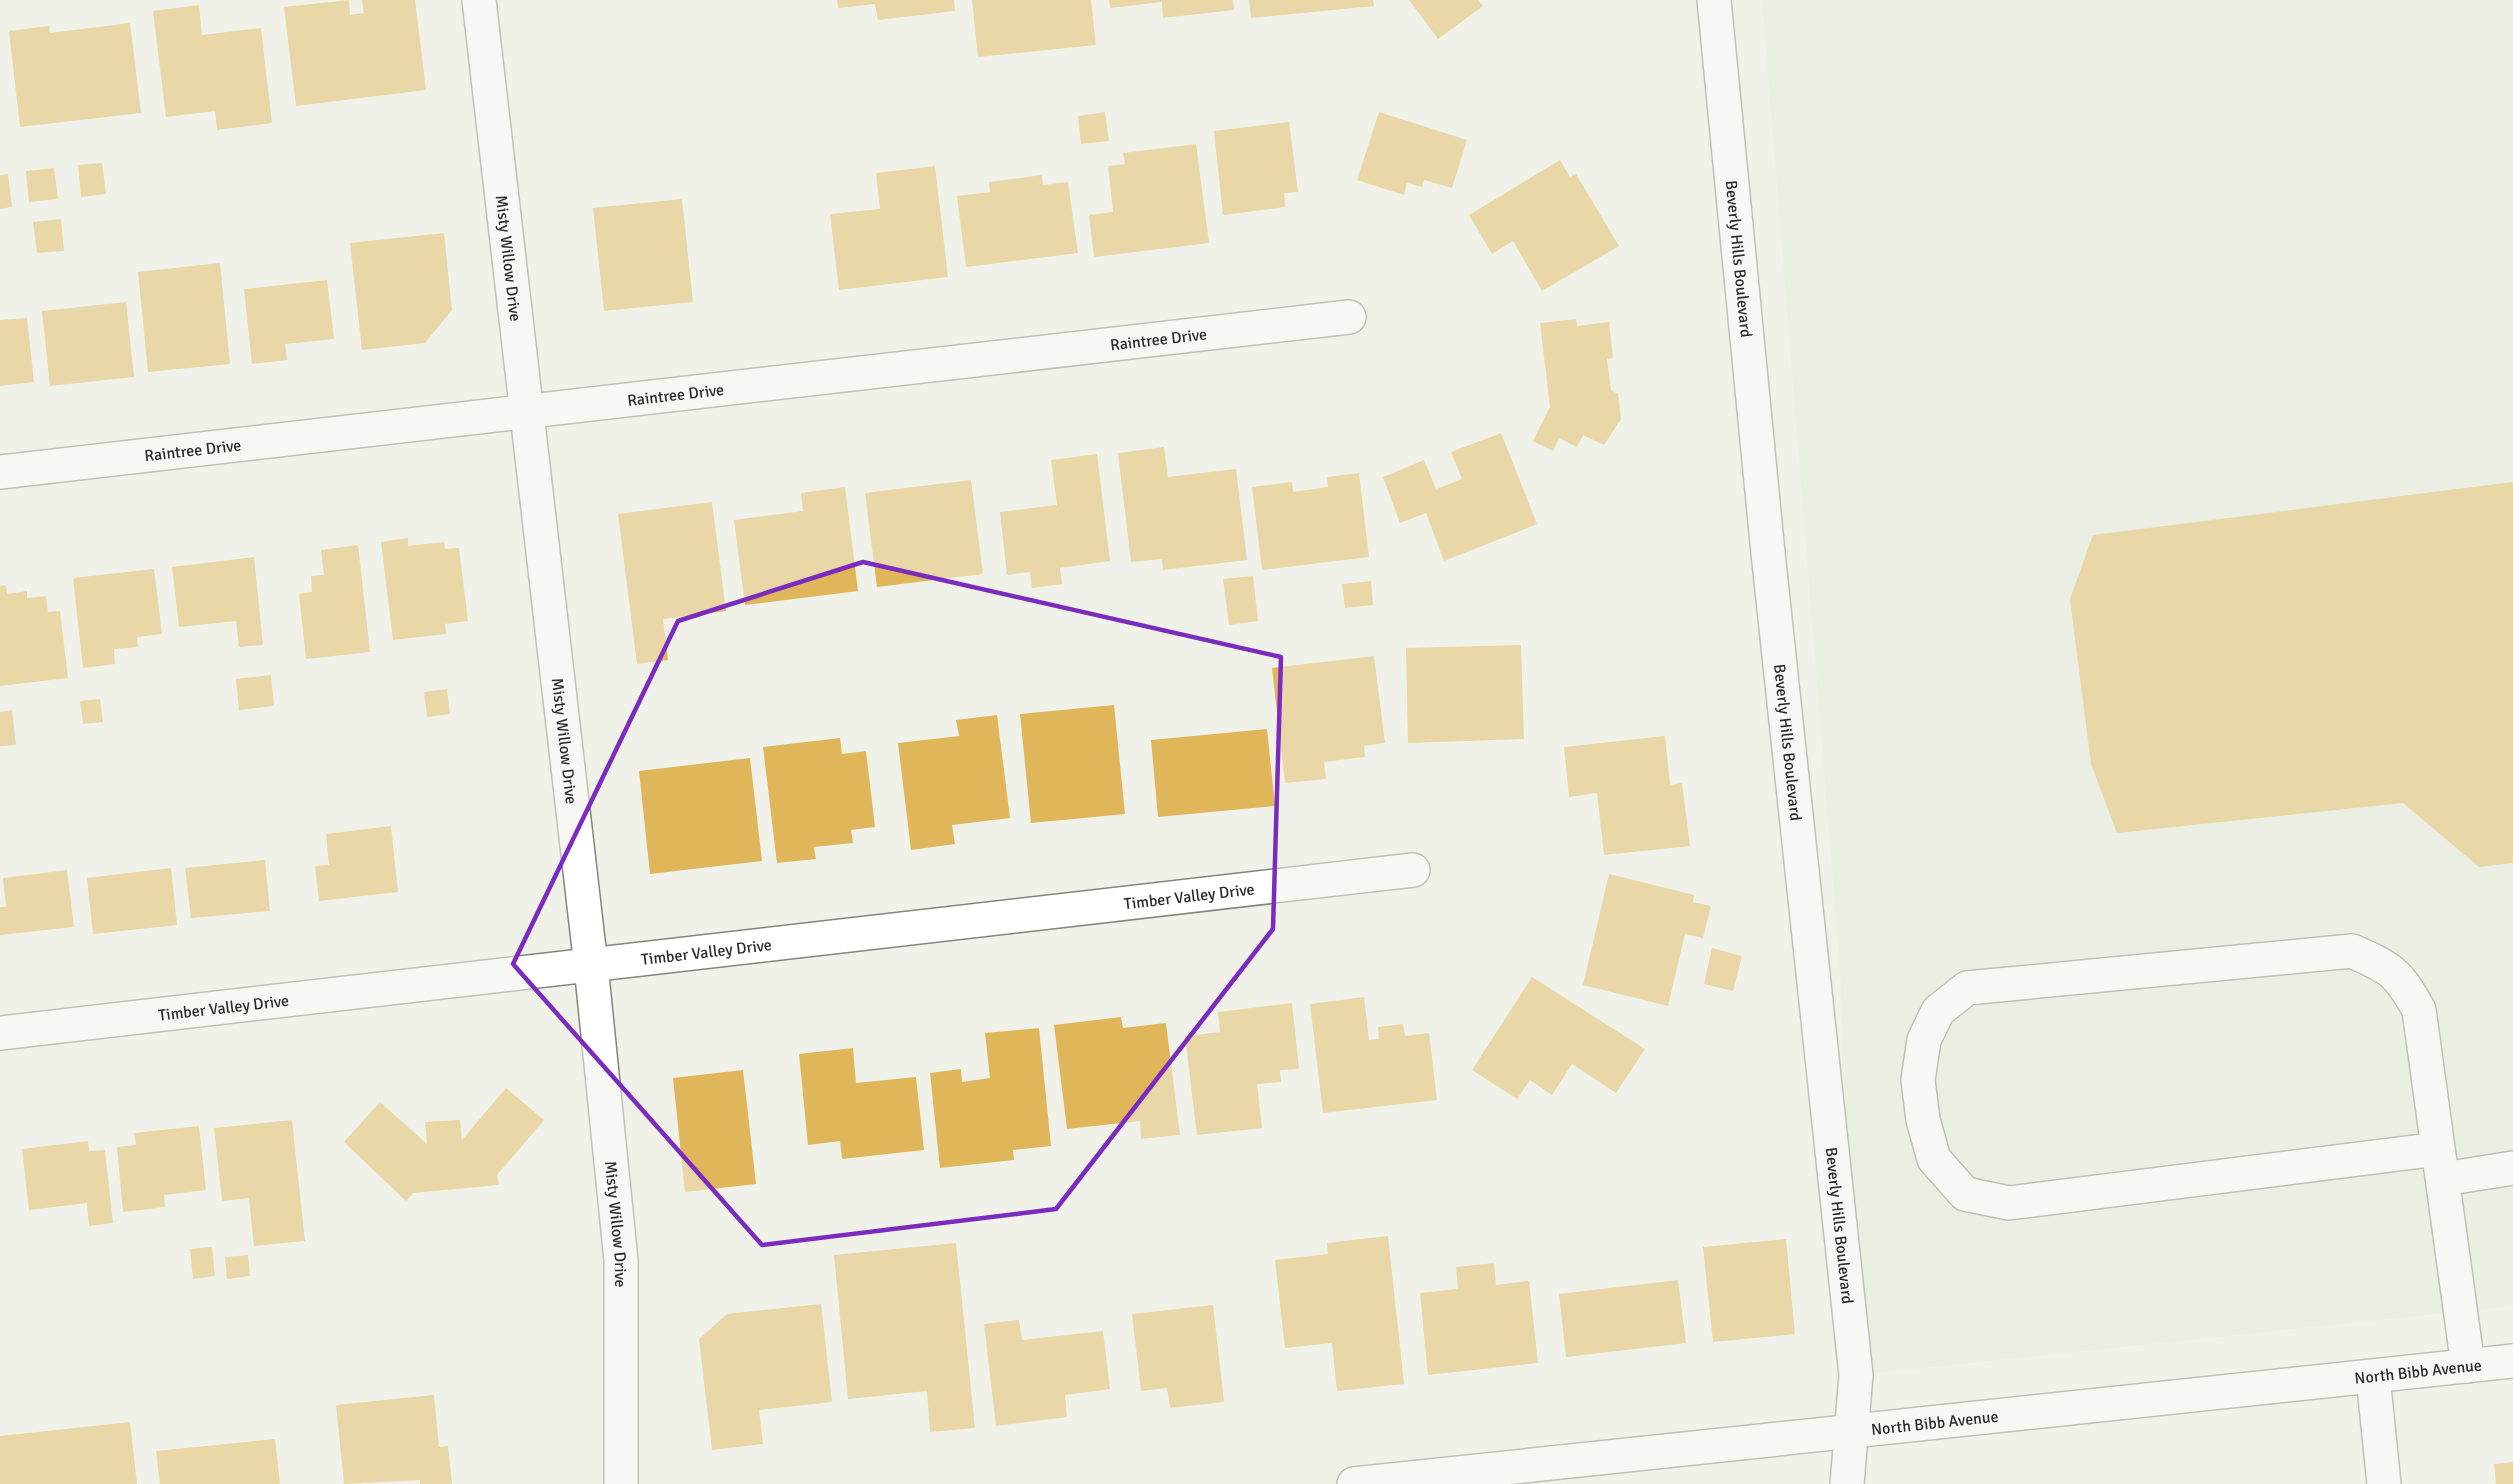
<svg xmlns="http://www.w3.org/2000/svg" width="2513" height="1484" font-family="Signika,sans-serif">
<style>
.built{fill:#e5e9d9}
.building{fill:#dfb75a}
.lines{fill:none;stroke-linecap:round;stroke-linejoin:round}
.minor-casing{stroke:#83857d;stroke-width:36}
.major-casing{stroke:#83857d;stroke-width:36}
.minor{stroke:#fff;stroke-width:33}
.major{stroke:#fff;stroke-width:33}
.marked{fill:none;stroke:#7b2cbf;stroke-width:4.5;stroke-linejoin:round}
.labels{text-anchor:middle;stroke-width:6;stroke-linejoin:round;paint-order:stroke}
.street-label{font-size:16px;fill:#2a2b27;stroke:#f0f2ea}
</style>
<rect width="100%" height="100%" fill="#f0f2ea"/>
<path class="built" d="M1762,0H2513V1306L1856,1375L1840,970Z"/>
<path class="building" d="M349,0L350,15L364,13L362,0H415L426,90L296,106L284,7Z
M837,0H954L955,11L878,20L875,4L838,8Z
M972,0H1091L1096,45L978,57Z
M1109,0H1233L1234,10L1163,18L1162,2L1110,8Z
M1249,0H1373L1374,6L1251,18Z
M1409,0H1478L1483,6L1438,39Z
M199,5L202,35L261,28L272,123L217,130L215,111L166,117L153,11Z
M130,23L141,113L20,127L9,31L49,26L50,33Z
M1105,112L1109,141L1081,144L1078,116Z
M1379,112L1467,140L1452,188L1424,180L1422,187L1407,183L1404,195L1357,180Z
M1289,122L1298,192L1284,193L1285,207L1223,215L1214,131Z
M1196,144L1209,243L1094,257L1089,215L1113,212L1108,166L1125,164L1123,153Z
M1560,160L1570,177L1576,174L1619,246L1542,291L1513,241L1492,254L1469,215Z
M102,163L106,194L81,197L78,165Z
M935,166L948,277L839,290L830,214L880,209L876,173Z
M54,168L58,199L29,202L26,171Z
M8,174L12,207L0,209V175Z
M1042,175L1043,185L1068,182L1078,253L966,267L957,196L990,192L989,182Z
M682,199L693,302L604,311L593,208Z
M61,219L64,251L37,253L33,222Z
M444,233L452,310L425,343L362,350L350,243Z
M220,263L230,364L148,372L138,272Z
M327,280L334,339L285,344L287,360L252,364L244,289Z
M126,302L134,377L50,386L42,311Z
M27,318L34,382L0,386V320Z
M1576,319L1577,326L1609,322L1613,358L1607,359L1611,390L1618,394L1621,419L1604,445L1583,435L1577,447L1559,438L1553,451L1533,441L1550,407L1540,323Z
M1501,433L1537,524L1444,561L1426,513L1400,523L1383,477L1424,460L1436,489L1462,479L1451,452Z
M1164,447L1168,477L1236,469L1247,560L1163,570L1162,559L1131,562L1118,453Z
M1097,454L1110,561L1060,568L1062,584L1032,588L1030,572L1007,575L1000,512L1057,505L1051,460Z
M1359,473L1369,557L1262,570L1252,487L1292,482L1293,492L1328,487L1327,477Z
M971,480L983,574L877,587L865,493Z
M2513,482V863L2479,867L2403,803L2117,833L2091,764L2070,599L2093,535Z
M845,487L858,591L745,605L734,520L803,511L801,493Z
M712,502L726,611L663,619L668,660L637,664L618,514Z
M408,538V546L444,542L445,549L459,548L468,621L445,624L446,634L393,640L381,542Z
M358,545L370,652L306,659L299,594L312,592L311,576L324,575L321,550Z
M254,557L263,645L239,647L236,621L179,627L172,567Z
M154,569L162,634L137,637L138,647L114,649L115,664L83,668L73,578Z
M1253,576L1258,621L1229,625L1223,579Z
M1371,581L1373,605L1345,608L1342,584Z
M6,585L7,594L27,591V598L46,596L48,612L60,611L68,678L0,686V586Z
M1521,645L1524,739L1408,743L1406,648Z
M1374,656L1385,743L1364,746L1365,757L1324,762L1326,779L1285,783L1272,668Z
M271,675L274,706L239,710L236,679Z
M447,689L450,714L427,717L424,692Z
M100,699L103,722L83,724L80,701Z
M1114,705L1125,814L1031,823L1020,714Z
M12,710L16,745L0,746V712Z
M997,715L1010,818L952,825L955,844L911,850L898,743L959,736L956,720Z
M1267,729L1275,806L1158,817L1151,740Z
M1665,736L1670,785L1682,783L1690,846L1604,855L1597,793L1569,797L1564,747Z
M840,738L842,754L866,751L875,827L851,830L853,843L814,847L816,859L777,863L763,747Z
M750,758L762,861L650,874L639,771Z
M391,826L398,892L319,901L315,866L329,865L326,834Z
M265,860L270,911L191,918L185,868Z
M171,868L177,925L93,934L87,878Z
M67,870L74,927L0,935V907H6L3,878Z
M1609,874L1694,895L1693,902L1711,906L1703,938L1685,934L1668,1006L1583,985Z
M1712,948L1742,956L1733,991L1704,984Z
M1532,977L1645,1049L1616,1093L1572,1064L1552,1095L1530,1080L1517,1099L1472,1070Z
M1364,997L1369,1040L1379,1039L1378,1027L1403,1024L1405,1036L1429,1033L1437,1100L1323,1113L1310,1004Z
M1292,1003L1299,1069L1280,1070L1281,1082L1257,1084L1262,1128L1197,1135L1185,1036L1220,1032L1218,1012Z
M1121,1017L1123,1028L1166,1023L1180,1135L1141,1139L1140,1121L1067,1129L1054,1025Z
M1039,1028L1051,1146L1013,1150L1014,1160L940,1168L930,1073L961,1069L962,1082L990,1078L985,1033Z
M853,1048L856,1083L916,1077L924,1150L842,1159L840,1141L808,1145L799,1054Z
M743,1070L756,1184L685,1192L673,1078Z
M506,1088L544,1120L497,1175L499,1185L413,1193L406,1201L344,1142L380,1102L427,1144L425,1122L460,1120L462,1140Z
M292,1120L305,1241L254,1246L249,1198L222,1201L214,1128Z
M199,1126L206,1190L164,1195L165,1207L123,1212L117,1147L136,1145L134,1133Z
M88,1141L89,1151L105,1150L113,1223L89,1226L87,1203L29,1210L22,1149Z
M1388,1236L1404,1384L1337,1391L1332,1343L1285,1348L1275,1260L1328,1254L1327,1243Z
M1786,1239L1795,1334L1713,1342L1703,1247Z
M956,1243L975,1428L930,1432L927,1391L848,1399L834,1255Z
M212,1247L215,1276L193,1279L190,1249Z
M248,1255L250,1276L227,1279L225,1257Z
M1494,1263L1496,1285L1529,1281L1538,1363L1428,1375L1420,1293L1458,1289L1456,1267Z
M1678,1280L1686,1343L1566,1357L1559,1294Z
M821,1304L832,1402L759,1410L763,1444L712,1450L699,1339L727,1314Z
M1213,1305L1224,1402L1170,1408L1167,1388L1141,1391L1132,1314Z
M1019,1320L1022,1340L1103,1331L1110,1389L1065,1395L1067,1417L996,1426L984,1324Z
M434,1395L439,1447L448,1446L452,1484H420V1480L344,1484L336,1405Z
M130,1422L137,1484H0V1436Z
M275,1439L280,1484H160L156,1451Z
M2513,1462V1484H2496L2494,1464Z"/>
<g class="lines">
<g class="minor-casing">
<g id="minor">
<path id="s1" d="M479,0L591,966L621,1260V1484"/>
<path id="s2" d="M1714,0L1768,553L1856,1375L1847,1484"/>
<path id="s3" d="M0,472L1349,317"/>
<path id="s4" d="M0,1033L1413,870"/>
<path d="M2438,1149L2009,1203L1965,1194L1934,1159L1923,1120L1918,1080L1924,1040L1938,1011L1967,988L2352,951C2391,968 2398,972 2419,1010L2468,1366"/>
<path d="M2443,1179L2513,1168"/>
<path d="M2373,1377L2384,1484"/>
</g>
</g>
<g class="major-casing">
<g id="major">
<path id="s5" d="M1354,1484L2513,1361"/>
</g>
</g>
<use href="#minor" class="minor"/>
<use href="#major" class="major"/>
</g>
<path d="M0 0H2513V1484H0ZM863,562L1281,657L1273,929L1056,1209L762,1245L513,964L678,621Z" fill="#f0f2ea" fill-opacity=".55" fill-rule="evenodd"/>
<path class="marked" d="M863,562L1281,657L1273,929L1056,1209L762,1245L513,964L678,621Z"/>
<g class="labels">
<g class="street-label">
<text dy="6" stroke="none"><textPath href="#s1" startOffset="260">Misty Willow Drive</textPath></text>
<text dy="6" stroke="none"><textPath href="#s2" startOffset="260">Beverly Hills Boulevard</textPath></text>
<text dy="6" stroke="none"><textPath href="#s3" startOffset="1166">Raintree Drive</textPath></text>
<text dy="6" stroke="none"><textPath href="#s3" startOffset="680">Raintree Drive</textPath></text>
<text dy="6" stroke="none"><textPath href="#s3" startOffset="194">Raintree Drive</textPath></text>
<text dy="6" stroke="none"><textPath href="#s1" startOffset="746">Misty Willow Drive</textPath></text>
<text dy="6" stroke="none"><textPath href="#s2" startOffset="746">Beverly Hills Boulevard</textPath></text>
<text dy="6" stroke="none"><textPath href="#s4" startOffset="1197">Timber Valley Drive</textPath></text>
<text dy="6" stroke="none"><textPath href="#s4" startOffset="711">Timber Valley Drive</textPath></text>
<text dy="6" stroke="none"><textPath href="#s4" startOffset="225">Timber Valley Drive</textPath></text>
<text dy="6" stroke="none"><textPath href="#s1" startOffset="1232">Misty Willow Drive</textPath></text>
<text dy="6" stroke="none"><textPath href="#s2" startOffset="1232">Beverly Hills Boulevard</textPath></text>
<text dy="6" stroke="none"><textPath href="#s5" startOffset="1070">North Bibb Avenue</textPath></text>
<text dy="6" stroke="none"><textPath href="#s5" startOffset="584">North Bibb Avenue</textPath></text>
</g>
</g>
</svg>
